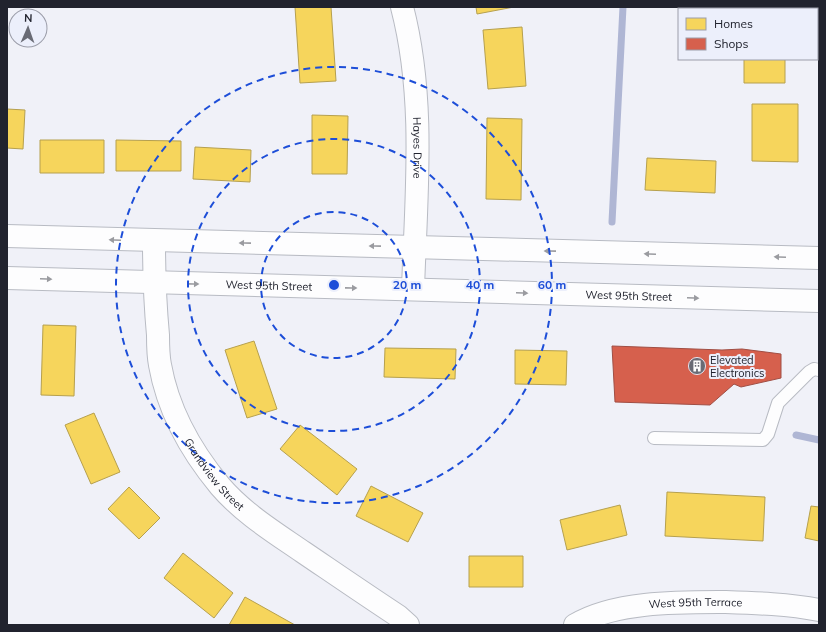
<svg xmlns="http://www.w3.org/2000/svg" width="826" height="632" font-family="Mulish,sans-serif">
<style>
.homes{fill:#f6d55c;stroke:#b6a04e}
.shops{fill:#d6604d;stroke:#a04e44}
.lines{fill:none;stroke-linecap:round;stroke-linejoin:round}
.stream{stroke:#afb6d4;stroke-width:7}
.service-casing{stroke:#b8bbc3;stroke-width:14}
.minor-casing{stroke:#b8bbc3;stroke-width:24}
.tertiary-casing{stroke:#b8bbc3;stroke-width:24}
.primary-casing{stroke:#b8bbc3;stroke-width:24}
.service{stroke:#fdfdfe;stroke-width:12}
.minor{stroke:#fdfdfe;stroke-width:22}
.tertiary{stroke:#fdfdfe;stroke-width:22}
.primary{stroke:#fdfdfe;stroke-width:22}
.oneway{fill:#9a9ba0}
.ring{fill:none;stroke:#1d4ed8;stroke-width:2;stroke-dasharray:7 5}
.labels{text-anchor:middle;stroke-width:4;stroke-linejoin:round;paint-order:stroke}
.street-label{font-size:11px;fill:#21232e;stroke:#eceffb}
.poi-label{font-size:11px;fill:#21232e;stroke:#eceffb;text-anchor:start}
.centre{fill:#1d4ed8;stroke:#eceffb;stroke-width:2}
.ring-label{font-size:12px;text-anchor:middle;font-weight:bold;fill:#1d4ed8;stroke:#eceffb;stroke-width:4;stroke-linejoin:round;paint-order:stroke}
</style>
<rect width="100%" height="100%" fill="#f0f1f8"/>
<path class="homes" d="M295,7H331L336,81L300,83Z
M476,7H514L477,14Z
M522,27L526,86L488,89L483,30Z
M744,59H785V83H744Z
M752,104H798V162L752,161Z
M7,109L25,110L23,149L7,148Z
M312,115L348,116L347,174H312Z
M487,118L522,119L521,200L486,199Z
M40,140H104V173H40Z
M116,140L181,141V171H116Z
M195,147L251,150L250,182L193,179Z
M647,158L716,161L715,193L645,190Z
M43,325L76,326L74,396L41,395Z
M254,341L277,409L247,418L225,350Z
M385,348L456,349L455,379L384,377Z
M515,350L567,351L566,385L515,384Z
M94,413L120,472L91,484L65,425Z
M300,425L357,469L337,495L280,449Z
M371,486L423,513L408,542L356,516Z
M129,487L160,518L139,539L108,509Z
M667,492L765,497L763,541L665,536Z
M620,505L627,535L567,550L560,520Z
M811,506L819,507V541L805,538Z
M183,553L233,593L214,618L164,578Z
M469,556H523V587H469Z
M245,597L295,625H229Z"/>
<path class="shops" d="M612,346L722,350L742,349L781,354V378L741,387L734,384L710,405L615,402Z"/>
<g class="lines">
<path class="stream" d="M612,222L623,7
M796,435L819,440"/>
<g class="service-casing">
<path id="service" d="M654,438L763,440L768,434L778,403L809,372L814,369L819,370"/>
</g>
<g class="minor-casing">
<g id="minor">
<path id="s1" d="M154,241C154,272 155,303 158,335C158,345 158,355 160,365C168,410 191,451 220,486C243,513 274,532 303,552C334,573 366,595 398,616L408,625"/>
<path id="s2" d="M575,625C615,601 680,602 725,602C756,603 788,604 819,610"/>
</g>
</g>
<g class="tertiary-casing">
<g id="tertiary">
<path id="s3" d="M402,7C426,99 416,196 413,289"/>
</g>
</g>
<g class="primary-casing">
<g id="primary">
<path d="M7,236L819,258"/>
<path id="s4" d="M7,278L819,301"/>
</g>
</g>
<use href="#service" class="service"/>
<use href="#minor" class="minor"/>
<use href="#tertiary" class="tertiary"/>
<use href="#primary" class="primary"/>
</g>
<defs><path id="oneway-solid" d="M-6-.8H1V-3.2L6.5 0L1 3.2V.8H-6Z"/></defs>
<g class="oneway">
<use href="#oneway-solid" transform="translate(115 240) rotate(-178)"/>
<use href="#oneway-solid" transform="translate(245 243) rotate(-179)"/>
<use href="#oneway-solid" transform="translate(375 246) rotate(-179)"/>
<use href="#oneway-solid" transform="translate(550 251) rotate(-179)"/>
<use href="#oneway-solid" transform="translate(650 254) rotate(-178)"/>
<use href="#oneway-solid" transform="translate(780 257) rotate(-178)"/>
<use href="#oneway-solid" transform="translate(46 279) rotate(2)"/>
<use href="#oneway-solid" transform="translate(193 284) rotate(1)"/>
<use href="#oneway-solid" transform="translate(351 288) rotate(1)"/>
<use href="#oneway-solid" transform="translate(522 293) rotate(2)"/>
<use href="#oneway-solid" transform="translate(693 298) rotate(2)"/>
</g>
<g class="ring">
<circle cx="334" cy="285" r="73"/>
<circle cx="334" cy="285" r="146"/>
<circle cx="334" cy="285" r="218"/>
</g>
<defs>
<g id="building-disc" transform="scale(0.9)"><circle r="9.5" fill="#696b75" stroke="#eceffb"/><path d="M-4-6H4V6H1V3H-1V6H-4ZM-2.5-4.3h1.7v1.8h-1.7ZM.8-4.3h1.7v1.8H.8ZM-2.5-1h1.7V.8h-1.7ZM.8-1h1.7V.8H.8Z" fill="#fff"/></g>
</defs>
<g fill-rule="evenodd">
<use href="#building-disc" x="697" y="366"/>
</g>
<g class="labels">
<g class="street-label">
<text dy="4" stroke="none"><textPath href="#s3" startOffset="142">Hayes Drive</textPath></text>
<text dy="4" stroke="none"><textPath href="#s4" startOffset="262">West 95th Street</textPath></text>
<text dy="4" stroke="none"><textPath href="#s4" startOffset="622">West 95th Street</textPath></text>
<text dy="4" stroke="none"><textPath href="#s1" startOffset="248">Grandview Street</textPath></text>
<text dy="4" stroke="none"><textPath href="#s2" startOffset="124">West 95th Terrace</textPath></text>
</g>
<g class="poi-label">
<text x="710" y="364">Elevated<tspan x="710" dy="13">Electronics</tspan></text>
</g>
</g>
<circle cx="334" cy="285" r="6" class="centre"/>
<g class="ring-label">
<text x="407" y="289">20 m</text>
<text x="480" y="289">40 m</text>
<text x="552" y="289">60 m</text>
</g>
<rect width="826" height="632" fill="none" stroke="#21232e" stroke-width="16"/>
<rect x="678" y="8" width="140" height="52" fill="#eceffb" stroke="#9b9da9"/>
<rect x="686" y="18" width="20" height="12" fill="#f6d55c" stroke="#9b9da9"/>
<text x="714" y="28" font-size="12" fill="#21232e">Homes</text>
<rect x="686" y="38" width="20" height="12" fill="#d6604d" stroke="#9b9da9"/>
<text x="714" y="48" font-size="12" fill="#21232e">Shops</text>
<g transform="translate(28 28) rotate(2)"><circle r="19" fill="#eceffb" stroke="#9b9da9"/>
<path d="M0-3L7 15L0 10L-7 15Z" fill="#696b75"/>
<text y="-6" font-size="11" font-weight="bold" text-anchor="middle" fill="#21232e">N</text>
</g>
</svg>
